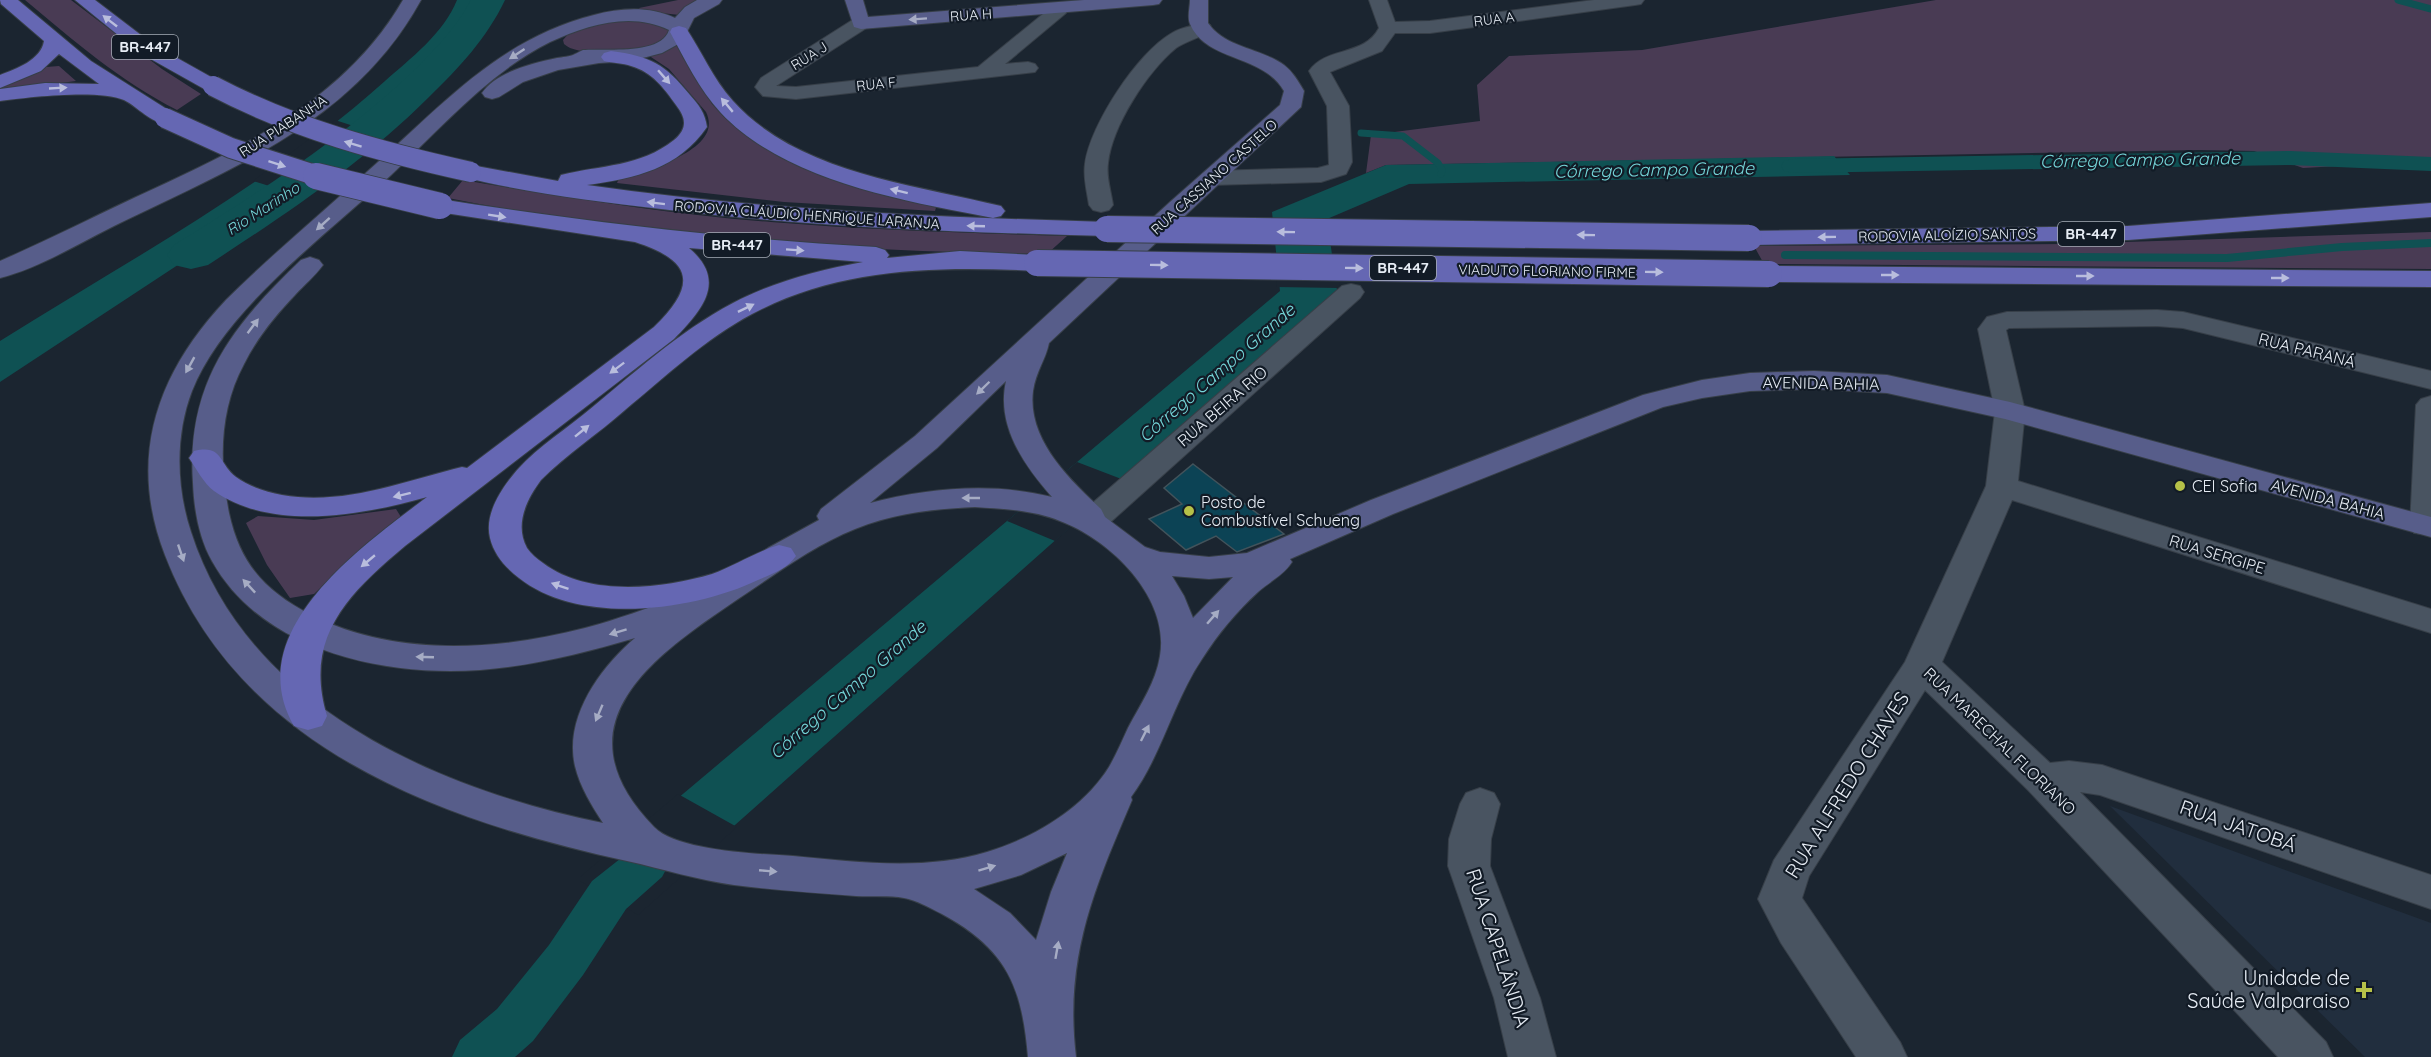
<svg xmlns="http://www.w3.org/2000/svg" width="2431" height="1057" font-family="Quicksand,sans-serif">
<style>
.built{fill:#212e3e}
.green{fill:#493b54}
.water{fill:#0f5153}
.pier{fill:#1b2530}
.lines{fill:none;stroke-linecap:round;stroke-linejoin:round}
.stream-far1{stroke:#0f5153;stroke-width:7}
.stream{stroke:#0f5153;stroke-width:8}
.canal{fill:#0f5153;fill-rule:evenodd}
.river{fill:#0f5153;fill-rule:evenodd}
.building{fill:#0c4355;stroke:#42535b;stroke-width:1.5}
.street-casing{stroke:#373f48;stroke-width:2}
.secondary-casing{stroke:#373f48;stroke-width:2}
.primary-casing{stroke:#373f48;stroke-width:2}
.street{fill:#495461;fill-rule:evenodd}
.secondary{fill:#575d8a;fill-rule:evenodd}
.primary{fill:#6567b3;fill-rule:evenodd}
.primary-bridge-far1-casing{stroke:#373f48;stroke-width:22;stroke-linecap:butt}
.primary-bridge-casing{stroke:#373f48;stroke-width:28;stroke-linecap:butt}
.primary-bridge-far1{stroke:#6567b3;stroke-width:20}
.primary-bridge{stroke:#6567b3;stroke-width:26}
.oneway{fill:#a6acc4}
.oneway2{fill:#b9bddd}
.poi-dot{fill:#b6c148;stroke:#121b26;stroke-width:2}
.labels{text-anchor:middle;stroke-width:4.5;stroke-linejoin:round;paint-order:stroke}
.far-street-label{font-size:14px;fill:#e6ecf4;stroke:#121b26}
.shield{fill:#121b26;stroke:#a6adb6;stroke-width:1.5}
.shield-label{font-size:15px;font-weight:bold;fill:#e6ecf4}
.far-water-label{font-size:15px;font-style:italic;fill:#75d6d9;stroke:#121b26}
.street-label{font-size:16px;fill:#e6ecf4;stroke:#121b26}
.poi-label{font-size:16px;fill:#e6ecf4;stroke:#121b26;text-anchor:start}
.water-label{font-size:18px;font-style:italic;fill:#75d6d9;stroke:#121b26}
.near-street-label{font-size:20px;fill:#e6ecf4;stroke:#121b26}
.near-poi-label{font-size:20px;fill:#e6ecf4;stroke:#121b26;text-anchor:end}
</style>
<rect width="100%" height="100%" fill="#1b2530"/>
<path class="built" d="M2110,806L2431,923V1057H2365Z"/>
<path class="green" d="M25,0H71L162,69L201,94L177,110C120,81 73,40 25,0Z
M678,0H707L680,15L641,11L639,8Z
M1936,0H2431V161L2303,168L2254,151L2199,150L1386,165L1366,173L1371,135L1480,121L1477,85L1509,56L1642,50Z
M617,18L668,25L670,32C665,37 661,41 655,44C637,52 578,58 564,44L563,40L570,32Z
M674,46H678L712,104L724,117L755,140L937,204L935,211L784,202L617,183L619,178C644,170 725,151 706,112L669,69L648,55Z
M59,66L76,81L0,91V87L46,67Z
M463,180C566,197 668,214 771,222C870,230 968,233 1067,236L1047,254C846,252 645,237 448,198Z
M2431,232V269L1764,264L1754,246L2064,244Z
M396,509L401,517L364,547L314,594L290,598L267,565L246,523L258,516L314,520Z"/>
<path class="water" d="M457,0H493L484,17L455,51L406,99L339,155L269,205L0,382V341C132,258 268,186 385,81C410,59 444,33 457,0Z
M1834,156L1850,175L1409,184L1327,219L1337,290L637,912L582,879L1280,291L1272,212L1386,165Z"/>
<path class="pier" d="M335,120L372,132L292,193L253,181Z
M1274,257L1335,258L1340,288L1277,287Z
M1077,462L1124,480L1055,541L1007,521Z
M678,794L737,827L638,915L580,881V877Z"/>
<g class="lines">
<path class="stream-far1" d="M2398,0L2431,9
M1361,133L1403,136L1438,163L1442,170L1441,174"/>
<path class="stream" d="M1785,255L2227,258L2342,247L2431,243"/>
<path class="canal" d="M2290,151L2431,157V171L2290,165L1793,173L1784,171L1781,166L1784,161L1793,159Z
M646,846L662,851L669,864L662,877L626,909L583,975L533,1041L515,1057H452L460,1040L497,1009L549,945L592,881L630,851Z"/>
<path class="river" d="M471,0H505C487,38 459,68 429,97C363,163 286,214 208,265L191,269L174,265L167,255L174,245C255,195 334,144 404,80C429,55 454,32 471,0Z"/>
</g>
<path class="building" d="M1193,464L1284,534L1237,552L1216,536L1186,550L1149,519L1182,504L1164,488Z"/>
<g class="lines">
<g class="street-casing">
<path id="street" d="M1369,0H1387L1395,22L1430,21L1594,0H1644L1641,4L1635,5L1430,33H1395L1382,51L1330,72L1349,106L1352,162L1346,174L1321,182L1211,185L1203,183L1199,178L1203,173L1211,171L1318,168L1329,165L1327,106L1309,71C1326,46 1364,57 1379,28Z
M1060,4L1066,5L1069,9L1066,13L1005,64L1028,62L1035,64L1038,68L1035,72L796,99L763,96L755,87L761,78L854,19H868L870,23L868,27L776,86L796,87L978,67L1054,5Z
M1203,23L1210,25L1212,29C1208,35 1186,41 1176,48C1147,72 1112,126 1108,163C1106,177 1111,191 1113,205L1109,210L1101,212L1093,210L1089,205C1087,191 1083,178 1085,164C1090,125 1138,52 1172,33C1182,27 1193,26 1203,23Z
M1351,284L1360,286L1364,292L1360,298L1105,527L1093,530L1081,527L1077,520L1081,513L1342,286Z
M2157,310L2183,312L2431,371V389L2183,328L2157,326L2009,328L2006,330L2025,411L2018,481L2431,609V633L2012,500L1942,662L2050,763L2069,761L2102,765L2431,875V909L2100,795L2080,792L2326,1042L2333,1057H2278L2028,790L1925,690L1809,876L1802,898L1900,1042L1907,1057H1856L1781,943L1758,899L1774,860L1905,662L1986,486L1995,411L1978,329L1987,317L2007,312Z
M2431,396V535L2414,533L2410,526L2416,405L2421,399Z
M1480,788L1494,793L1500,804L1491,839L1490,866L1540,998L1556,1057H1508L1494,998L1448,866L1449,839L1460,804L1466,793Z"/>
</g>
<g class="secondary-casing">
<path id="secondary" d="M403,0H421C356,119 236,167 120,223C83,241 40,268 0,278V261C46,241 91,218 136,197C238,150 345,101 403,0Z
M697,0H722L719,4L694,18L682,42L662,53L631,61L599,63L558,70L523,82L499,97L492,99L485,97L482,93C496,72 533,63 557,58C562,57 570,57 575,54C578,53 580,51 583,50C603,48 661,56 669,30C631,11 587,25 550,42C488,73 440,129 390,176C327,234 223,311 192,391C175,435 176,487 191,532C247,707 437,789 603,823C592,806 580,787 575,766C564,717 600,668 635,638C584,653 533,666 480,670C385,677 262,651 212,561C199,538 194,509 193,483C186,383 233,325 301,260L310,257L319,260L323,265C315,276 304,285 295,295C275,316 257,338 244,364C219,410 219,463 229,513C240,564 265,591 311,615C395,657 496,651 585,628C617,620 648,607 680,598L687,600L768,548L819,520L817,516L821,509L915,436L1170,202L1280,105L1284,91C1263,54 1206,62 1190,24C1187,17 1190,7 1190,0H1208V23C1225,48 1261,48 1284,65C1293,72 1298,81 1304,91L1301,107L1049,343C1046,359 1036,371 1033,391C1027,439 1069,479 1101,509L1105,517L1145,547L1160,552L1209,557L1247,553L1371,500L1643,395L1702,380L1750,373L1814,371L1887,375L2010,402L2431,517V537L2005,419L1887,393L1814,389L1750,391L1702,398L1663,407L1393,514L1290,559L1292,562C1284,575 1269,582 1258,592C1236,612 1218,634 1202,659C1173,702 1162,755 1131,797L1132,800C1094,889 1064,958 1076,1057H1028C1022,987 1007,949 942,914C930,908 916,900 904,898C889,895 872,897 856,896C815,893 774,890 734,885C698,880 663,869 627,861C440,820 240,749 165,555C127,457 157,373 226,300C271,255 321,214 368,171C440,108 498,39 594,15C620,8 650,6 675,18L685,7ZM1006,381C996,426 1024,465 1052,497C992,482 929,488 870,503L937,448ZM975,507C1004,509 1033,510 1060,521C1111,540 1170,598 1160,656C1156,682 1140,705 1128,728C1122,741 1116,755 1109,767C1083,809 1033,838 987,852C924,871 857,862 793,856C760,854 677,851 654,827C552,722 658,653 744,595C780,571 815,545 855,529C894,513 934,509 975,507ZM1172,576L1209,579L1233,577L1193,618L1184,596ZM1067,853L1051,892L1036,940L1010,913L974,889L1021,875Z
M845,0H863L868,17L1084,0H1162L1159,4L1153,5L861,29L854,27Z"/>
</g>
<g class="primary-casing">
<path id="primary" d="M0,0H18L91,61L173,113L176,118L173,123C153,127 140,108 124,100C99,89 28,97 0,101V89L45,83L99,84L59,54L41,71L0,88V75C16,69 41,60 44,41L1,4Z
M75,0H95L154,45L220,82L223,86L220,90L213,92L206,90L140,53Z
M679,26L686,28C702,52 713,79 733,101C798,173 912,184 1001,206L1005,211L1001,216L993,218C904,201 785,181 721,113C699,89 685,60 670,32L672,28Z
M611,51C650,56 665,64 690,95C699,105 705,113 707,127C678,169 636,178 587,185C759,210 933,217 1107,222L1116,224L1119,229L1116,234L1107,236C958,232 809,227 661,209C595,201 527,193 463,177L460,172L463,167L471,165L558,181L561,175C601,165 640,167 674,140C688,128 686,118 676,105C664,88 652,72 631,66C623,63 613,63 604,61L601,57L604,53Z
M440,199C585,222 730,239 876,247L885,250L889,255L887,258L960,251L1037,255L1046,258L1050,263L1046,268L1037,271C940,266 840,267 752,314C705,339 666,376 625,410C598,434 567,454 541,480C527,499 514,524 527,548C531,554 537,559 543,563C588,597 661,589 712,574C735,566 755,552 779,545L791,548L796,556C788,568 772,574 758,580C693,611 580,626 519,578C506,568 494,555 490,538C485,517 497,496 509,480C529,453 558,435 584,414C632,375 678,332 733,303C773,282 818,270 863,262L689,248C728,281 702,310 674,339L405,546C349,593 303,637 327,716L322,726L308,730L294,726C239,631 364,545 427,497C363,515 273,532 214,491C204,484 196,468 189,458L194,451C223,444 218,463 236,477C250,487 266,492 282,495C344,506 404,481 462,467L467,468L654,327C697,285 694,261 635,242L432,211L428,206L432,201Z
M2431,203V217L2128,240L1749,245L1740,243L1737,238L1740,233L1749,231L2128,226Z
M1769,266L2431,271V287L1769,282L1760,279L1756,274L1760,269Z"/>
</g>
<use href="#street" class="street"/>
<use href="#secondary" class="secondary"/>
<use href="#primary" class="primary"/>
<g class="primary-bridge-far1-casing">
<path id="primary-bridge-far1" d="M213,86C295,129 381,152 471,172
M165,118L231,148L321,177"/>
</g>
<g class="primary-bridge-casing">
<path id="primary-bridge" d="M316,176L440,206
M1107,229L1749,238
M1037,263L1769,274"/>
</g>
<use href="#primary-bridge-far1" class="primary-bridge-far1"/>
<use href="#primary-bridge" class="primary-bridge"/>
</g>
<defs><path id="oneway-solid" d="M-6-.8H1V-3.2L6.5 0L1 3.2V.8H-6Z" transform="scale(1.5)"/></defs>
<g class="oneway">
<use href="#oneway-solid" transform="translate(918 19) rotate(176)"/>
<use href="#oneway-solid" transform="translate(517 54) rotate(147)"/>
<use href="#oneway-solid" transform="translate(323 224) rotate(138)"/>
<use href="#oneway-solid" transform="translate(253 326) rotate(-53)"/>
<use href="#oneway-solid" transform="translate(190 365) rotate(119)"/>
<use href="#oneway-solid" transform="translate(983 388) rotate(136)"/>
<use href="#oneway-solid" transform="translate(971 498) rotate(-180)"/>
<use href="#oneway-solid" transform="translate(181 553) rotate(71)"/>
<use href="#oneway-solid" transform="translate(249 586) rotate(-133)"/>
<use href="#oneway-solid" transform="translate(1213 617) rotate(-49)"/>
<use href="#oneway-solid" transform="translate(618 632) rotate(163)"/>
<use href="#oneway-solid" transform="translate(425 657) rotate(-178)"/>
<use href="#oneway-solid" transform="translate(599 713) rotate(113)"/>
<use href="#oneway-solid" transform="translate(1145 733) rotate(-63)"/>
<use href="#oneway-solid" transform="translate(987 868) rotate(-17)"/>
<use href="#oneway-solid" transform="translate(768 871) rotate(5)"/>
<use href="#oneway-solid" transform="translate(1057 950) rotate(-80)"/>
</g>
<g class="oneway2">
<use href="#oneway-solid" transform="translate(110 21) rotate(-142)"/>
<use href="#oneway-solid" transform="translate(664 77) rotate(49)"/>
<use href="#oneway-solid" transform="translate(58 88) rotate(-3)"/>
<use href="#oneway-solid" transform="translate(727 105) rotate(-130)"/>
<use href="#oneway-solid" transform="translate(353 144) rotate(-163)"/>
<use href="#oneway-solid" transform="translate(277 164) rotate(18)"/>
<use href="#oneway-solid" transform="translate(899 191) rotate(-166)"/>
<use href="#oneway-solid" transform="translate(656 203) rotate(-173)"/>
<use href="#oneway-solid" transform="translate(497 216) rotate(9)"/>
<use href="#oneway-solid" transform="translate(976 226) rotate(-178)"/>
<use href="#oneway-solid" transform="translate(1286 232) rotate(-179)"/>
<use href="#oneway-solid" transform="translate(1586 235) rotate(-179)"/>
<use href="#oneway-solid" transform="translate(1827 237) rotate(179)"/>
<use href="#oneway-solid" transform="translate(795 250) rotate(4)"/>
<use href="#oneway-solid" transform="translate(1159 265) rotate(1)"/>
<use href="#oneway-solid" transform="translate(1354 268) rotate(1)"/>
<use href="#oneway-solid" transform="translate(1654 272) rotate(1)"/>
<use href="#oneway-solid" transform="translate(1890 275)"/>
<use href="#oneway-solid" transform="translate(2085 276)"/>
<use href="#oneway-solid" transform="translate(2280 278)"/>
<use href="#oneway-solid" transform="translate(746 308) rotate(-26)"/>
<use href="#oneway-solid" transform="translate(617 368) rotate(143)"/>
<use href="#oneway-solid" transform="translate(582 431) rotate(-39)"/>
<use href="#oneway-solid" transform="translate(402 495) rotate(166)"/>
<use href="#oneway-solid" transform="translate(368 561) rotate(140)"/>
<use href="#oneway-solid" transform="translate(560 586) rotate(-161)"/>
</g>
<g class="poi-dot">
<circle cx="2180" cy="486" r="6"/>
<circle cx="1189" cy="511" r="6"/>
<path d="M2361 981h6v6h6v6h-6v6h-6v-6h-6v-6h6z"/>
</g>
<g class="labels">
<g class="far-street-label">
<text transform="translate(971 15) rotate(-4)" y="5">RUA H</text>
<text transform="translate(1494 19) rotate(-7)" y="5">RUA A</text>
<text transform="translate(809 56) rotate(-32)" y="5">RUA J</text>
<text transform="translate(876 84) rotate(-6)" y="5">RUA F</text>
<text transform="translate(283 126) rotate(-33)" y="5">RUA PIABANHA</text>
<text transform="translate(1214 177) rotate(-42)" y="5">RUA CASSIANO CASTELO</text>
<text transform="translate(807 215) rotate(4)" y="5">RODOVIA CLÁUDIO HENRIQUE LARANJA</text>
<text transform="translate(1947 235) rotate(-1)" y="5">RODOVIA ALOÍZIO SANTOS</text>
<text transform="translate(1547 271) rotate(1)" y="5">VIADUTO FLORIANO FIRME</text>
</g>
<g class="shield">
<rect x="112" y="35" width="66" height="24" rx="4.5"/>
<rect x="2058" y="222" width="66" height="24" rx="4.5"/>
<rect x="704" y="233" width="66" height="24" rx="4.5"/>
<rect x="1370" y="256" width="66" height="24" rx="4.5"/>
</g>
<g class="shield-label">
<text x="145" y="52">BR-447</text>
<text x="2091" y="239">BR-447</text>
<text x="737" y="250">BR-447</text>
<text x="1403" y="273">BR-447</text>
</g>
<g class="far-water-label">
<text transform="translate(263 209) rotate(-33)" y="5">Rio Marinho</text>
</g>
<g class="street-label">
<text transform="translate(2307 350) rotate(14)" y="6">RUA PARANÁ</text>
<text transform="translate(1821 383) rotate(1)" y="6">AVENIDA BAHIA</text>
<text transform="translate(1222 406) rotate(-41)" y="6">RUA BEIRA RIO</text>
<text transform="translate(2328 499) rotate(15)" y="6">AVENIDA BAHIA</text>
<text transform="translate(2217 554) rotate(17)" y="6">RUA SERGIPE</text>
<text transform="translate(2000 741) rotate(44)" y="6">RUA MARECHAL FLORIANO</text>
</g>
<g class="poi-label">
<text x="2192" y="492">CEI Sofia</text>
<text x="1201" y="508">Posto de<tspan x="1201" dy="18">Combustível Schueng</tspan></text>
</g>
<g class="water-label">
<text transform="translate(2140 160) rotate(-1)" y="6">Córrego Campo Grande</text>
<text transform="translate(1654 170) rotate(-1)" y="6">Córrego Campo Grande</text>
<text transform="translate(1217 373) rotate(-41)" y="6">Córrego Campo Grande</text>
<text transform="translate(848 690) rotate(-41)" y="6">Córrego Campo Grande</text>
</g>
<g class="near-street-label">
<text transform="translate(1847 785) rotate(-58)" y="7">RUA ALFREDO CHAVES</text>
<text transform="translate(2238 826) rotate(19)" y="7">RUA JATOBÁ</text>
<text transform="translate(1498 948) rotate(72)" y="7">RUA CAPELÂNDIA</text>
</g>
<g class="near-poi-label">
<text x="2350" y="985">Unidade de<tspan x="2350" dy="23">Saúde Valparaiso</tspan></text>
</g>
</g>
</svg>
